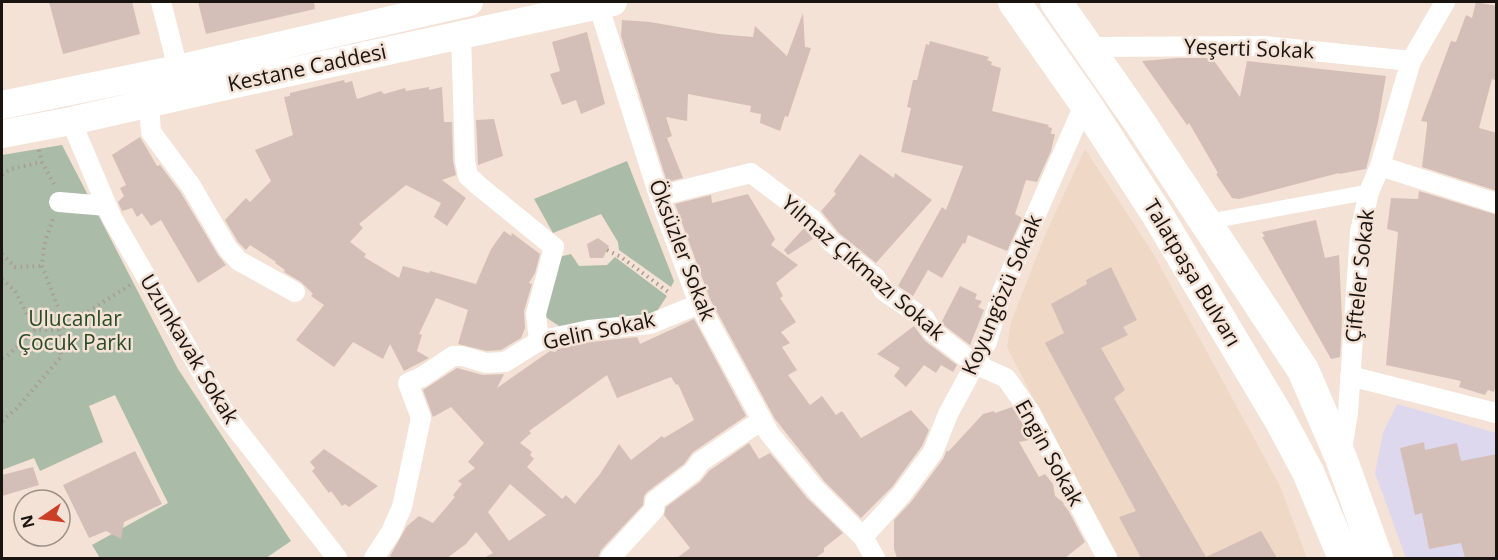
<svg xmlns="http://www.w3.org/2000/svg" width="1498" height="560" font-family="'Open Sans',sans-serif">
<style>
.built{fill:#efd8c5}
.medical{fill:#ddd8ee}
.green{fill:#aabba7}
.building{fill:#d4bfb8;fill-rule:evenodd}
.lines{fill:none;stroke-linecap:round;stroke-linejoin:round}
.path{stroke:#a99c92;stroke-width:4;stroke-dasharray:1.5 4.5;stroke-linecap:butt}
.pedestrian{stroke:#fff;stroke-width:15}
.minor{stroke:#fff;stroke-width:20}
.secondary{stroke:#fff;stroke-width:28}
.primary{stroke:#fff;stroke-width:32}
.labels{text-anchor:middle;stroke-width:5;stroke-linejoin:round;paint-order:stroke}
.street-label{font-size:21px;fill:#1a1410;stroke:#f3e2d5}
.park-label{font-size:21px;fill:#294c25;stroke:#f3e2d5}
</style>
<rect width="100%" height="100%" fill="#f3e2d5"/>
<path class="built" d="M1085,149L1154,255L1280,486L1307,558H1119L1097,522L1007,347L1011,322L1046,233Z"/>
<path class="medical" d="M1397,404L1496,433V558H1406L1375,473L1383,433Z"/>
<path class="green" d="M62,145L178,369L291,541L266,558H100L92,545L168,503L115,395L89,406L103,442L40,471L34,458L2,470V155Z
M627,161L674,281L671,287L619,250L618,242L601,214L553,233L534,199Z
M571,254L579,266L607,265L615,257L667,296L653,317L559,326L544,316L559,257Z"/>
<path class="building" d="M49,2H132L140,34L63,54Z
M198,2H314L315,9L206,34Z
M1476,2L1497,6V81L1492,79L1479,128L1497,133V191L1422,167L1427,126V122L1421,121L1451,41L1456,42L1466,15L1472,18Z
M803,13L805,47L811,48L788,117L785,116L780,131L760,123L761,114L750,112L751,106L688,94L687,121L666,117L672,136L667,138L683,178L667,182L621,36L622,20L650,22L719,34L753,37L755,26L787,56Z
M587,32L605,104L581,114L576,100L562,105L550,74L560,71L552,42Z
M930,41L989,57L987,60L992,62L991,65L1001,68L992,111L1049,125L1048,127L1052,128L1051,134H1055L1051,151L1037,182L1026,180L1015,214L1022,218L1007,251L968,235L965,244L963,243L942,278L928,270L913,296L898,286L942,207L946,210L963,166L901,152L911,108L907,107L913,80H917L926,44L929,45Z
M1179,58H1212L1240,97L1247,61L1386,76L1378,122L1366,169L1339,174V173L1239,199L1232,198L1216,174L1218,173L1189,123L1187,125L1142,61Z
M344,80L345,83L352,81L357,99L381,91L384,94L405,88L406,91L429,87V90L442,87L444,122H452L453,161L456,175L442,180L466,198L447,226L434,217L441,203L406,185L359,224L363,228L350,242L366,254L364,257L399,278L403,266L429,273L430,271L476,284L491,249L504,231L511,236L512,233L540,254L535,273L529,283L532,284L524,311L525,328L521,338L501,350L487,351L458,344L468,310L436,298L419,334L422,335L417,351L429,358L404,371L390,344L383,359L353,342L334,367L296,340L324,305L311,296L313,294L301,282L284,272L285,270L275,263L276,262L250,245L246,250L238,242L225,220L246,198L250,202L271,181L255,150L293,135L284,97L290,96V93Z
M494,119L503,156L478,165L476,120Z
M140,137L157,166L160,165L181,193L218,255L226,265L198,283L161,220L151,226L142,213L137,217L132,208L122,211L118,202L124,196L120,188L126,185L112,155Z
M860,154L894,178L895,173L932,200L876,263L839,233L821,211L836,194L834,191Z
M1419,191L1497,215V381L1494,392L1488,390L1485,395L1459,387L1461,381L1386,365L1398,232L1387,229L1391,198L1418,199Z
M748,194L775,239L771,245L798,265L776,283L783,296L780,298L796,322L781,332L790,343L782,347L797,370L788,375L810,405L822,396L836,415L842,411L861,438L911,410L929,430L922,446L892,487L861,518L825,482L775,419L710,299L675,204L711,195L712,203Z
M1316,220L1325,258L1339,255L1342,319L1340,357L1331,359L1262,237H1265L1262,232Z
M804,228L813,239L788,255L784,250Z
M598,238L609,246L603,258H590L587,244Z
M1111,267L1137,320L1123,327L1128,335L1101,348L1125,390L1114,398L1206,557L1261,531L1277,558H1141L1119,517L1136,511L1045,343L1064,333L1051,304L1087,284L1086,280Z
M960,286L977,294L975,299L982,301L978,307L984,310L970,345L941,323Z
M694,319L746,416L693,452L684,464L647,492L644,496L643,505L601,550L598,558H484L493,553L476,532L466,544L447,558H392L390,556L407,526L419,516L433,523L455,497L453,495L462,484L458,481L475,468L468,462L484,443L451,407L433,417L423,390L457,368L483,375L504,374L497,388L550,351L555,352L558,349L591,342L637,337L640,344ZM607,375L617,398L671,377L676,385L678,384L694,420L664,438L662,436L631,460L619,444L600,474L575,504L566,495L562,499L527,467L534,459L530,455L532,452L520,443L531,433L529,431ZM510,484L546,515L509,541L488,512Z
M914,326L925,341L957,365L953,372L941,365L936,373L924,365L906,387L894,376L900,368L877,354Z
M1012,407L1022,423L1029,440L1019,442L1039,477L1045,474L1053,484L1055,496L1064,503L1063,504L1068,510L1085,542L1065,558H897L894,549V520L911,502L943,459L947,450L948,452L983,414L994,411L995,413Z
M1424,442L1425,450L1457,443L1461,461L1497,454V558H1465L1461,543L1429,549L1422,513L1415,515L1400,448Z
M749,443L759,459L770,453L807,498L843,533L824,548V552L815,558H677L690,548L664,515L666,507L700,482L709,471Z
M324,449L378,486L349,507L345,504L342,506L331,491L329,493L312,471L315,468L310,462Z
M135,451L162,504L124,522L121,539L106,531L89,538L63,485Z
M33,467L39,485L2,496V475Z"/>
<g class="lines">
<path class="path" d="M39,150L42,162L54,184
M2,175L11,169L42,162
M607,250L621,257L671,294
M2,254L15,267L42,266
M2,279L15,291L35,330
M2,358L7,356L35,330H59L130,285
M2,421L17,408L61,357L58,307L42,266L44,245L53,219"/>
<path class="pedestrian" d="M1206,222L1369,192"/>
<path class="minor" d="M161,2L178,69
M598,4L659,196L699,304L769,433L816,490L863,537L875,558
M461,35L465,161L468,176L479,186L554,247L536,314L539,341
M1087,47L1264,46L1411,61
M149,103L151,132L191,186L228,249L239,261L295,292
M71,121L112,218L228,418L337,558
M1380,166L1496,203
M659,196L751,173L812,219L831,242L876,278L884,291L925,319L932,331L975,364L1006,378L1030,412L1107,558
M59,202L107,206
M1350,376L1496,413
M1341,455L1348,413L1360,232L1369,192L1380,166L1411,61L1445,2
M863,537L901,495L933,452L948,414L987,342L1002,292L1085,103
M374,558L391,532L402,507L421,418L408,383L422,377L453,356H462L486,363L505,362L539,341L589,330L650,324L699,304
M610,558L654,510L655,501L693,472L700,462L762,420"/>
<path class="secondary" d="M2,105L178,69L469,2
M2,134L71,121L221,87L613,2"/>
<path class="primary" d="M1014,2L1085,103L1157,214L1279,418L1308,472L1344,558
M1056,2L1138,120L1303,370L1341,458L1377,558"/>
</g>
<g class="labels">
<g class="street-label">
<text transform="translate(1249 49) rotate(2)" y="7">Yeşerti Sokak</text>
<text transform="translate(307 68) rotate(-12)" y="7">Kestane Caddesi</text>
<text transform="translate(682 250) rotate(69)" y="7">Öksüzler Sokak</text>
<text transform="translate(863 268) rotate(41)" y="7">Yılmaz Çıkmazı Sokak</text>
<text transform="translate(1192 273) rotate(59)" y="7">Talatpaşa Bulvarı</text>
<text transform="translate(1360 276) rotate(-84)" y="7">Çifteler Sokak</text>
<text transform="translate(1002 295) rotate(-67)" y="7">Koyungözü Sokak</text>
<text transform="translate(599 331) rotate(-12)" y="7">Gelin Sokak</text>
<text transform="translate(189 349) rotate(59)" y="7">Uzunkavak Sokak</text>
<text transform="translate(1049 453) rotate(61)" y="7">Engin Sokak</text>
</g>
<g class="park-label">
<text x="75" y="326">Ulucanlar<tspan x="75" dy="24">Çocuk Parkı</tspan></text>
</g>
</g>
<rect width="1498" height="560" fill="none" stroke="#1a1410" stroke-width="6"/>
<g transform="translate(42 518) rotate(256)"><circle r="28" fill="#f3e2d5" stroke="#9c9086" stroke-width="1.5"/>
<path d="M0-4.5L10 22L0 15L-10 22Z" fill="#ca3f26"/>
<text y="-9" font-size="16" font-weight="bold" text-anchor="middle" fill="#1a1410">N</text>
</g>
</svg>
